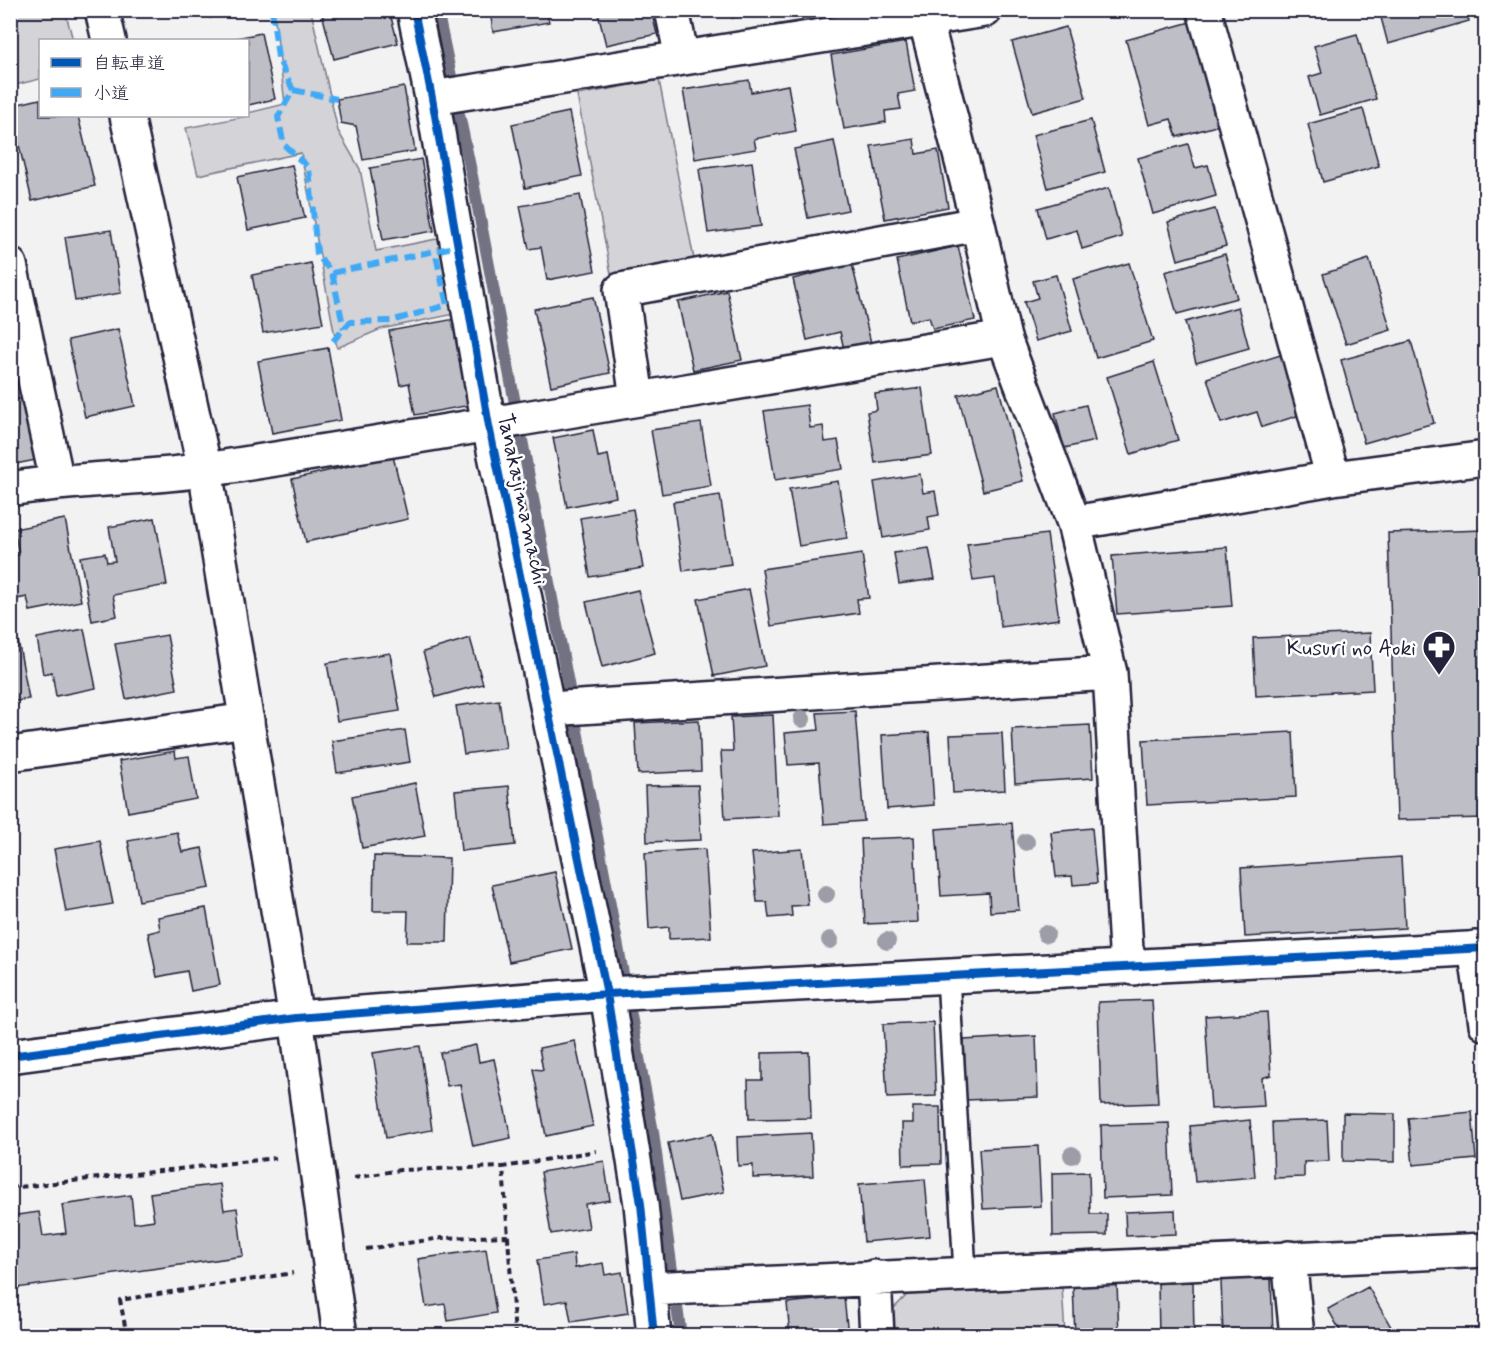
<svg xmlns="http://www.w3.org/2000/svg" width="1496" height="1346" font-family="Mynerve,'Klee One',sans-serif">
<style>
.green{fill:#d3d3d8;stroke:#7a7a8a;stroke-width:1.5}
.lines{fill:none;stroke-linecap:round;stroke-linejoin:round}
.stream{stroke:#727282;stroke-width:12}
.building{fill:#bebec6;stroke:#22223b;stroke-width:1.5}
.service-casing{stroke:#22223b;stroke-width:26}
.minor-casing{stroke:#22223b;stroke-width:38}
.tertiary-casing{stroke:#22223b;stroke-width:38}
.path{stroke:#22223b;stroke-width:4;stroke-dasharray:6 4.5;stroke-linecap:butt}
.service{stroke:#fff;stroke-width:21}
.minor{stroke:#fff;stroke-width:33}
.tertiary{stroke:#fff;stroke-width:33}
.quiet{stroke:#3fa9f5;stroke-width:6;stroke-dasharray:12 6;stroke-linecap:butt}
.cycleway-casing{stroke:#fff;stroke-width:11}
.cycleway{stroke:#0057b8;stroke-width:8}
.tree{fill:#9d9da8}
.labels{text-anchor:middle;stroke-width:5;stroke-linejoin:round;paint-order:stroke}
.street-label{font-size:22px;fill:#22223b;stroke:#fff}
.poi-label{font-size:22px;fill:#22223b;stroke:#fff;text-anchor:end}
</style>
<rect width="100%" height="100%" fill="#f2f2f3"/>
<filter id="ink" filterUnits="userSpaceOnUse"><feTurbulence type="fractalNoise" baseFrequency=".0167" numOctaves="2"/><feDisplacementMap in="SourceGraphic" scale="12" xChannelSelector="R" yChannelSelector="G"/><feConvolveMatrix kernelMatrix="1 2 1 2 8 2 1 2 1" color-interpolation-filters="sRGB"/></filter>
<g filter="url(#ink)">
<path class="green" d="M10,11H65L73,40H40V79L11,86Z
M274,11H311L338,131L360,169L376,251L442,238L455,314L381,329L337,348L301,153L198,175L186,128L248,116V113L285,104Z
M659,80L694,259L611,274L577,95Z
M1062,1287L1065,1335H895L893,1309L907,1295Z"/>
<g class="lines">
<path class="stream" d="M437,10L472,176L653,1132L681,1336"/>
</g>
<path class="building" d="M208,10H238L210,18Z
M321,10H389L398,43L334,59Z
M490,10H546L549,22L493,32Z
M597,10H651L657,34L606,45Z
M730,10H758L732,18Z
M1379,10H1466L1469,21L1388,44Z
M1194,21L1223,124L1177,137L1171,119L1149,125L1126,40Z
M1066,27L1086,98L1032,113L1012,42Z
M261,33L275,99L248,105V40H228Z
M1357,34L1376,99L1320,115L1309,77L1322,73L1314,46Z
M906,42L915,91L898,94L901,109L885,111L886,122L844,129L831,55Z
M749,80L751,92L788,85L796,131L754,139L756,149L695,159L683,90Z
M404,87L415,151L363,160L356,126L341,123L337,99Z
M40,99V116H78L95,186L32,201L10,106Z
M1363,109L1379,166L1323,182L1308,124Z
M569,112L582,176L525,188L512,124Z
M1091,120L1105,172L1048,188L1033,135Z
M914,139L916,154L938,150L948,207L885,219L871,146Z
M834,141L848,210L808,218L794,149Z
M1188,144L1195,168L1208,165L1216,196L1153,214L1138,158Z
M421,159L434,231L383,240L370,168Z
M752,162L761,226L708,233L699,169Z
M292,165L305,218L248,230L237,177Z
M1109,188L1122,237L1082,249L1077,230L1046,239L1038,208Z
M580,195L595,271L547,280L541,247L529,249L520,206Z
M1215,209L1226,246L1178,260L1168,222Z
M111,230L121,293L75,301L65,237Z
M958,246L975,320L933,329L929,317L910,321L897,260Z
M1225,254L1237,298L1177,314L1165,272Z
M1369,259L1391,330L1346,344L1323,274Z
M311,263L323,323L263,333L252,275Z
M1129,263L1153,341L1096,358L1073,279Z
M852,264L871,343L844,349L840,332L807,340L793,279Z
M1056,275L1072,331L1036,341L1024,302L1038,298L1033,281Z
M727,291L742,360L693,370L678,302Z
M593,297L610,373L551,386L534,309Z
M1238,307L1249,348L1196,363L1185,322Z
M455,319L471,405L415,415L409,383L400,385L389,331Z
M118,329L135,406L85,417L68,340Z
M1411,341L1434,423L1364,443L1341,360Z
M328,348L341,420L272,433L258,361Z
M1287,353L1306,413L1262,427L1257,412L1221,423L1207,378Z
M1154,362L1178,440L1131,454L1107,377Z
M998,385L1023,481L983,491L958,395Z
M922,388L932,455L875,463L867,412L877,410L875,394Z
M10,399H23L36,460L10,465Z
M807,405L810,428L823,426L825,442L838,440L843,469L775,480L764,411Z
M1086,405L1095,441L1064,448L1055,413Z
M701,423L711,486L662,494L651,430Z
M593,430L598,457L608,455L616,497L567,507L553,438Z
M393,456L408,519L306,542L292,479Z
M920,474L923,493L935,491L939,515L928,517L930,530L883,538L874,482Z
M838,481L847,538L799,546L789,489Z
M720,495L731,564L683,571L673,502Z
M633,509L643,568L590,577L580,518Z
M155,518L167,585L113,595L117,616L92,621L80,557L105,553L107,562L115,561L109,527Z
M65,519L81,601L30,611L27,597L17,599L10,566V557L19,555L14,529Z
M1486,530V818L1397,820L1388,533Z
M1047,534L1059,619L1001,627L995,578L973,581L967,544Z
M1227,547L1232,606L1117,614L1112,556Z
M929,548L935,579L899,584L894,553Z
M862,554L869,598L857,599L859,613L771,626L762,569Z
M749,589L765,666L714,676L698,599Z
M638,590L655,653L602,667L586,602Z
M84,629L96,688L56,696L52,672L43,674L37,638Z
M1370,633L1373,690L1256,696L1253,638Z
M167,635L177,689L126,699L115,644Z
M470,638L483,684L436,697L423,652Z
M18,640L29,699L10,702V642Z
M390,653L400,711L337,721L327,663Z
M499,700L506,748L464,754L456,706Z
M855,711L864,821L824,824L819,763L788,765L785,733L819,730L817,713Z
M773,715L778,816L725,819L721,751H733L731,717Z
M699,720L701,771L638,774L635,723Z
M1090,725L1093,778L1015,783L1012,729Z
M405,730L410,762L337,773L332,741Z
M929,732L934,805L887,809L882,735Z
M1293,732L1296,797L1147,805L1143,740Z
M1002,733L1005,790L953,793L950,735Z
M175,751L176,758L189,756L196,799L128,812L119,761Z
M415,783L425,836L362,848L352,796Z
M698,785L701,840L647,842L645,786Z
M509,786L515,845L461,851L455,791Z
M1012,823L1019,910L990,912L989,893L941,896L936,829Z
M1092,828L1097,883L1073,885L1072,876L1056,877L1051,832Z
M177,832L182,852L202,848L210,888L139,901L128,841Z
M914,837L918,922L865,924L861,839Z
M100,841L113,904L66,912L54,849Z
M705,849L711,937L669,939V927L649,929L645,853Z
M802,849L808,905L791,906L792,916L769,918L767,902H757L752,853Z
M374,856L449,858L447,942H407L408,911H373Z
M1401,857L1405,928L1245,937L1241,868Z
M555,872L572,949L509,962L492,885Z
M206,908L220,985L191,991L187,971L157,977L148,933L160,930L158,917Z
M1152,1000L1158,1103L1101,1105L1098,1002Z
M1267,1012L1271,1075L1262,1078L1264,1106L1211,1109L1205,1016Z
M933,1022L936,1096L887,1098L883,1024Z
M1036,1036L1038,1097L966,1100L964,1040Z
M575,1041L593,1126L546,1136L533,1069L543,1070L539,1048Z
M476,1045L479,1062L494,1059L511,1138L473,1146L460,1084L447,1086L440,1053Z
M420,1046L432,1130L386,1138L373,1053Z
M809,1052L811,1118L749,1119L748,1080H762V1053Z
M913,1107H940L941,1164L903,1165L902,1123H913Z
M1472,1112L1476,1159L1413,1165L1408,1118Z
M1343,1113L1395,1114V1162L1343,1161Z
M1250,1120L1255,1177L1195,1182L1190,1126Z
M1327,1120L1329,1161L1304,1162V1177L1274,1178L1272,1122Z
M1169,1123L1172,1195L1103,1198L1101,1125Z
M811,1133L813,1176L753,1178V1165L738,1166L737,1137Z
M712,1134L724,1192L680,1201L668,1143Z
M1038,1146L1041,1206L983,1209L979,1149Z
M604,1161L610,1200L585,1204L589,1228L551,1234L541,1172Z
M1089,1172L1090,1214H1107V1235L1053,1236L1052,1173Z
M925,1179L930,1236L864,1242L859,1184Z
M220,1184L224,1210L237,1208L243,1256L10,1289V1216L39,1212L43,1236L66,1233L62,1205L131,1195L134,1223L154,1220L150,1193Z
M1175,1210L1176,1234L1126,1236L1125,1212Z
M486,1249L496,1313L448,1321L445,1304L426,1307L418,1259Z
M574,1254L575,1268L603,1263L605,1275L622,1272L628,1313L571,1322L567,1300L544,1304L537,1260Z
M1271,1278L1273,1336H1223L1221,1280Z
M1193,1282L1194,1336H1159L1158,1283Z
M1117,1284L1119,1336H1075L1073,1285Z
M1368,1287L1391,1327L1376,1336H1343L1328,1309Z
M844,1297L848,1336H790L787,1303Z
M491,1329L492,1336H453V1335Z
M760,1329L761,1336H721Z"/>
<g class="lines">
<g class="service-casing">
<path id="service" d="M948,977L965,1272"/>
</g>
<g class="minor-casing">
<path id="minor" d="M414,10L432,98L489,426L607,994L641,1204L654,1336
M672,10L682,58
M923,10L978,224L1004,338L1074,523L1110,673L1126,950L1134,968
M1204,10L1333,478
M432,98L985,10
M10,265L57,481
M637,398L621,290L978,224
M10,489C77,478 145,479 212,469C476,428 740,381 1004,338
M1074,523L1333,478L1486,458
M549,709L1110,673
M10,754L247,720
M1475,948L1486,1024
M10,1056L296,1018
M1289,1258L1297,1336
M874,1277L877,1336
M649,1289L1486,1250"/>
</g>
<g class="tertiary-casing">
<path id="tertiary" d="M102,10L109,40
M127,116L205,470L296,1018L340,1336
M296,1018L607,994L1486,948"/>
</g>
<path class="path" d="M354,1178L400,1170L503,1167
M10,1188L276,1158
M366,1249L442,1238L508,1236
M127,1336L120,1300L293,1273
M515,1336L503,1167L596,1151"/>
<use href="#service" class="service"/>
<use href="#minor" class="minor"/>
<use href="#tertiary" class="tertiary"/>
<path class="quiet" d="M272,10L278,58L293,90L278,117L284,145L309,168L317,254L332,273L458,246
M293,90L337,99
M332,273L344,329
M333,341L350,322L391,321L447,305L435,251"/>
<g class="cycleway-casing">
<path id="cycleway" d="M414,10L432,98L489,426L607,994L641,1204L654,1336
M10,1056L296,1018L607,994L1486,948"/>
</g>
<use href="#cycleway" class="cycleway"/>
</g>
<g class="tree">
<circle cx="802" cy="719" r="9"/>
<circle cx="1026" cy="842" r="9"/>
<circle cx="826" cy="894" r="9"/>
<circle cx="1046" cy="934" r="9"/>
<circle cx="830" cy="940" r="9"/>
<circle cx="887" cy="941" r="9"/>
<circle cx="1072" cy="1155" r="9"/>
</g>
</g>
<defs>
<g id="pharmacy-pin" transform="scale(1.725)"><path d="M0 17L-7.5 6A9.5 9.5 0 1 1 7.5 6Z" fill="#22223b" stroke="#fff"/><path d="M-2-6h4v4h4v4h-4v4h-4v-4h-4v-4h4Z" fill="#fff"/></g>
</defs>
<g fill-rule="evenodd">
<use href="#pharmacy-pin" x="1439" y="647"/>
</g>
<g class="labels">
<g class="street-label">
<text transform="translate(524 499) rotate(78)" y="8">Tanakajimamachi</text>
</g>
<g class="poi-label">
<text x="1416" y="655">Kusuri no Aoki</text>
</g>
</g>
<rect width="1496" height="1346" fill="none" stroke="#fff" stroke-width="36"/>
<rect x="18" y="18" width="1460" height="1310" fill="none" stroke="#22223b" stroke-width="2" filter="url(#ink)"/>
<rect x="39" y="39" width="210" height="78" fill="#ffffff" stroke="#a7a7b1" stroke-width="1.5"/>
<rect x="51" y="58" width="30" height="9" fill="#0057b8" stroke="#a7a7b1" stroke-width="1.5"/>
<text x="93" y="69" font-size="18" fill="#22223b">自転車道</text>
<rect x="51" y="88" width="30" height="9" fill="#3fa9f5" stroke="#a7a7b1" stroke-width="1.5"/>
<text x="93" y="99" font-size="18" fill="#22223b">小道</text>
</svg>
